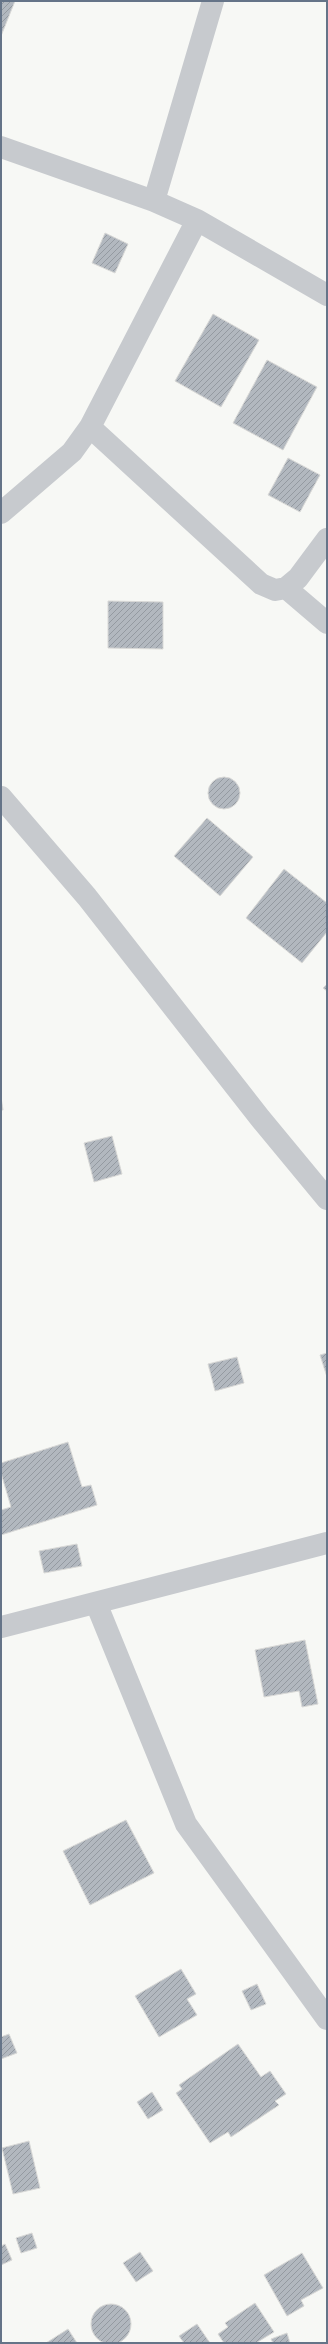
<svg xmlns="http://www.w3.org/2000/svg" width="328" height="2344" font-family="'Source Sans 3',sans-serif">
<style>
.building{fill:url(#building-hatch);stroke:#d9d9d7}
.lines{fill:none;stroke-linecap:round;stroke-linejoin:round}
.minor{stroke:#c7cace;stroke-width:22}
</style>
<defs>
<pattern id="building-hatch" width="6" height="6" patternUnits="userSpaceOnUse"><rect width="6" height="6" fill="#b2b8bf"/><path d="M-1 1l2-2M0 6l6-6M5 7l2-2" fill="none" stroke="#949aa1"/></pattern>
</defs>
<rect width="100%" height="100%" fill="#f7f8f5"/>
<path class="building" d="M1,1H15L1,36Z
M105,233L128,244L115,273L92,263Z
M213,314L259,340L221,407L175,381Z
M267,360L317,387L283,450L233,423Z
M288,458L320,475L300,512L268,495Z
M108,601L163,602V649L108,648Z
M208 793a16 16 0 1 1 32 0a16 16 0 1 1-32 0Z
M207,818L253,857L220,896L174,856Z
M284,869L327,903V932L302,963L246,918Z
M327,984V991L323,988Z
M1,1097L3,1110H1Z
M112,1136L122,1174L94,1182L84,1143Z
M327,1353V1377L320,1355Z
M237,1357L244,1383L215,1391L208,1364Z
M68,1442L82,1487L91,1485L97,1505L1,1535V1510L11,1507L1,1473V1463Z
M77,1544L82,1566L44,1573L39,1551Z
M305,1640L318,1704L302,1707L299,1691L264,1697L255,1650Z
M126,1820L154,1873L90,1905L63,1851Z
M181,1969L196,1994L187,1999L197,2015L159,2037L135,1996Z
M257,1984L266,2004L251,2010L242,1991Z
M9,2034L17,2053L1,2059V2037Z
M238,2044L261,2077L270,2071L286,2094L275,2101L279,2105L231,2137L228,2132L210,2143L176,2093L182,2089L179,2085Z
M152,2092L163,2110L148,2119L137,2102Z
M29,2141L40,2188L13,2194L2,2148Z
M32,2233L37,2248L21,2253L16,2238Z
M5,2244L12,2260L1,2265V2246Z
M140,2252L153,2271L136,2282L123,2263Z
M302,2253L323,2288L301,2300L304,2306L287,2316L264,2275Z
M255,2303L274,2332L256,2343H224L218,2334L228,2327L225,2323Z
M91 2324a20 20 0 1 1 40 0a20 20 0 1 1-40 0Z
M197,2324L210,2343H184L179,2336Z
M68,2329L77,2343H46Z
M287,2333L290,2343H273L271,2339Z"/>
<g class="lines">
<path class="minor" d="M1,147L154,201L197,220L327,295
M154,201L213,1
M90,427L261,584L275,590L286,588L327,623
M1,513L72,452L90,427L197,220
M286,588L298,578L327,539
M1,797L87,897L260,1118L327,1199
M96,1603L186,1824L327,2019
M1,1627L327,1543"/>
</g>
<rect width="328" height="2344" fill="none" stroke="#657488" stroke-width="4"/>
</svg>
